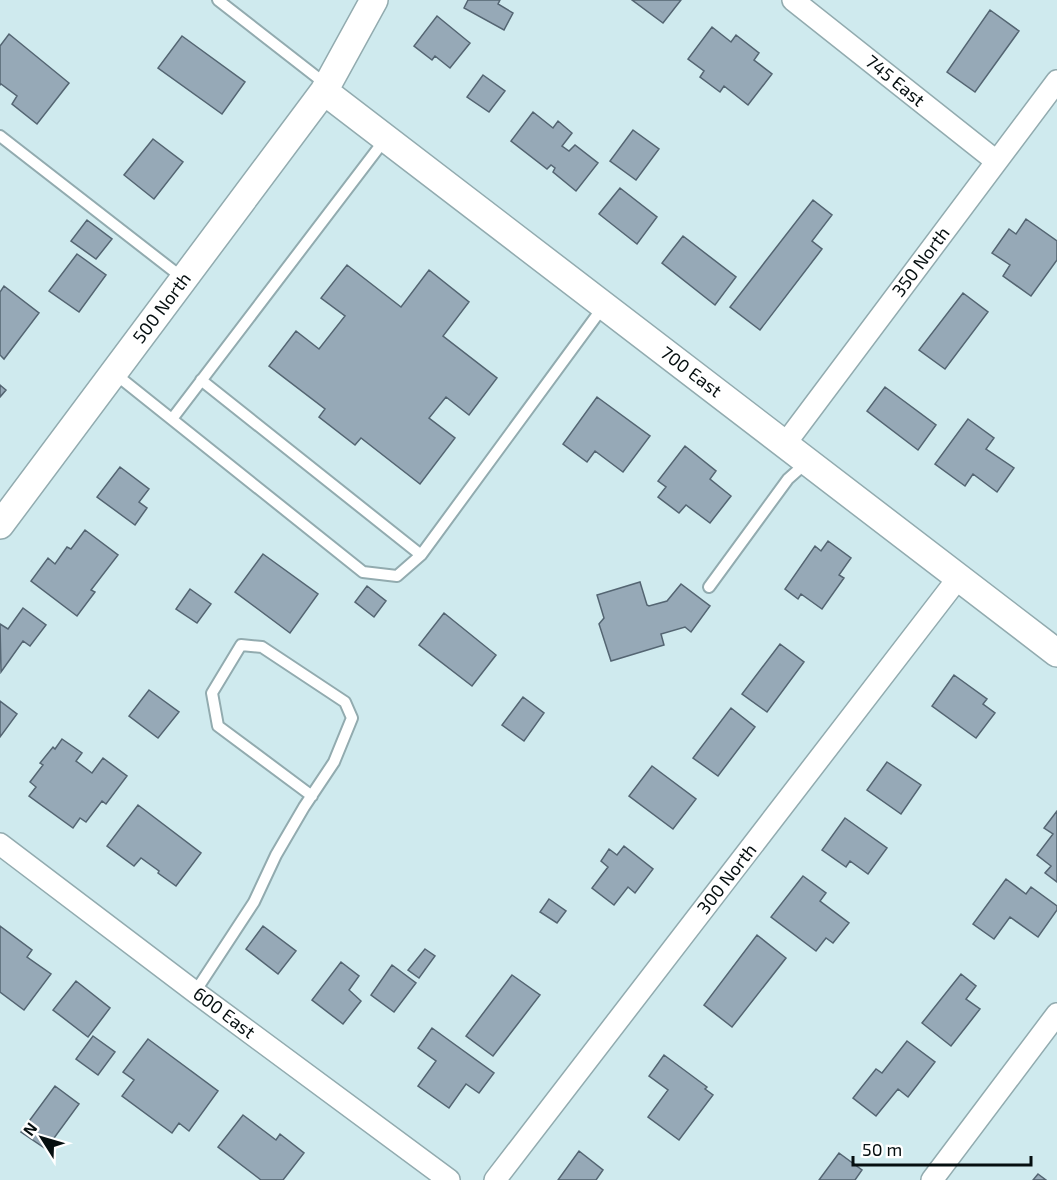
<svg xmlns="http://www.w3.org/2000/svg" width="1057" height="1180" font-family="'Exo 2',sans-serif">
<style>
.building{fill:#96a9b7;stroke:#546572;stroke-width:1.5}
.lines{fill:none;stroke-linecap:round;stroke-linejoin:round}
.service-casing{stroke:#92abaf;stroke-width:14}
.minor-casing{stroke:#92abaf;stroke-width:24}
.tertiary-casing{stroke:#92abaf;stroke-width:30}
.service{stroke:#fff;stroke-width:10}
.minor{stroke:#fff;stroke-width:21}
.tertiary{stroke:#fff;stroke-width:27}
.labels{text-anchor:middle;stroke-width:5;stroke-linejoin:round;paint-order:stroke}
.street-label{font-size:18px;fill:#060f10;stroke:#fff}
</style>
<rect width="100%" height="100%" fill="#cfeaee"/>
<path class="building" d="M468,0H500L498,4L513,13L504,30L464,8Z
M632,0H681L663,23Z
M990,10L1019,31L975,92L947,72Z
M437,16L470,43L450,68L435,56L432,60L414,46Z
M712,27L731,42L736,35L759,53L754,60L772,74L748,105L724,86L720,92L700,77L704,71L688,59Z
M9,34L69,83L37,124L12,104L17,96L1,84L0,85V46Z
M182,36L245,82L222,114L158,68Z
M483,75L505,91L489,112L467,97Z
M533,112L553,128L558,121L572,133L562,146L569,151L575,145L598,163L576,191L553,172L555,168L551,165L547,169L511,141Z
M633,130L659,149L636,180L610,161Z
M153,139L183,162L154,199L124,175Z
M620,188L657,217L637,244L599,214Z
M813,200L832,215L812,241L822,249L760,330L730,307Z
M1026,219L1057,241V260L1031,296L1003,276L1010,265L992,253L1009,229L1016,234Z
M87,220L112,239L96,259L71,241Z
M683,236L736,277L715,305L662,263Z
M77,254L106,275L79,312L49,291Z
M347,265L401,307L429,270L469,302L443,336L497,378L469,415L446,397L429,418L455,438L420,484L361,438L355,445L319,417L325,409L269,366L296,331L319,349L345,316L321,298Z
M4,286L39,313L4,359L0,355V292Z
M963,293L988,312L945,369L919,350Z
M0,385L6,390L0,397Z
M885,387L936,425L918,450L867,411Z
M597,397L650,436L623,472L595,451L587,462L563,444Z
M968,419L994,438L986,449L1014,468L997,492L973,474L965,486L935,464Z
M685,446L716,471L710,479L731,496L710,523L686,505L679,513L658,497L666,487L658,481Z
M120,467L149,489L139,502L147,508L135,525L97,497Z
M85,530L118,555L91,590L95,592L77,616L31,581L48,558L55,564L67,547L71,549Z
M828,541L851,558L839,575L844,578L822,609L801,594L798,599L785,589L815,546L821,551Z
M263,554L318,594L290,633L235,592Z
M640,582L647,605L649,606L667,601L681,584L710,606L691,632L685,627L661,634L664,645L611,661L599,624L604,618L597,595Z
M367,586L386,601L374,617L355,602Z
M190,589L211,604L197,623L176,609Z
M23,608L46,625L30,646L23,641L1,672L0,624L8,629Z
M444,613L496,655L472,686L419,645Z
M780,644L804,662L767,712L742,694Z
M954,675L987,699L983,704L995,713L976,738L932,706Z
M149,690L179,712L158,738L129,716Z
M523,697L544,713L524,741L502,725Z
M0,701L17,714L0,737Z
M731,708L755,727L718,776L693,758Z
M62,739L82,753L76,761L92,773L103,758L127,776L106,804L102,801L86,822L80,818L73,828L29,796L36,787L30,782L43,765L40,763L53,747L55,749Z
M887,762L921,785L901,814L867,790Z
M652,766L696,799L673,829L629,796Z
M138,805L201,853L176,886L158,873L159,871L141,858L134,866L107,846Z
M1057,811V882L1045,873L1051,866L1037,855L1053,834L1044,828Z
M845,818L887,848L868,874L850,861L846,867L822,850Z
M624,846L653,869L635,893L628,887L614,905L592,888L608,867L601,861L609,849L617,855Z
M803,876L826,893L820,901L849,923L833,943L826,938L816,951L771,917Z
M1006,879L1026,894L1031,887L1057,906V910L1038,937L1010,917L994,939L973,924Z
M549,899L566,911L557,923L540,912Z
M0,926L32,950L27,957L51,974L24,1010L0,992Z
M263,926L296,951L278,974L246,949Z
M757,935L786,958L732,1027L704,1005Z
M425,949L435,956L419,978L408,970Z
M341,962L359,976L349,990L361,1001L343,1024L312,1000Z
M392,965L416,983L394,1012L371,995Z
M961,974L976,986L966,999L980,1009L951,1046L922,1023Z
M512,975L540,995L493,1056L466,1036Z
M76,981L110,1008L88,1037L53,1010Z
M432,1028L494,1073L479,1093L466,1084L449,1108L418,1086L436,1061L418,1048Z
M93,1036L115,1052L98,1075L76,1059Z
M148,1039L218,1091L189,1131L179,1123L172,1133L122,1096L134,1080L123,1072Z
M907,1041L935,1062L908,1097L898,1089L876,1116L853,1098L876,1069L882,1073Z
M664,1055L707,1087L705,1089L713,1095L679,1140L648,1117L668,1090L649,1076Z
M55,1086L79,1104L46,1149L21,1132Z
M243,1115L276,1140L280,1134L304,1153L283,1180H261L218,1147Z
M579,1151L603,1170L596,1180H558Z
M839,1153L862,1170L855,1180H819Z
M1038,1174L1046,1180H1033Z"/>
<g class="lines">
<g class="service-casing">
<path id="service" d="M218,0L327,85
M0,136L184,279
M114,373L363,572L397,576L421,555L603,307
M201,380L421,555
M172,419L386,138
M709,587L788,479L806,463
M195,992L254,902L276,855L304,807L334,762L352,718L345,702L262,647L241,645L212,693L218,726L312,796"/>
</g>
<g class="minor-casing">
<path id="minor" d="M793,0L996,161
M785,444L1057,81
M0,844L195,992L449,1180
M495,1180L959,577
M932,1180L1057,1014"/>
</g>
<g class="tertiary-casing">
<path id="tertiary" d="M324,91L1057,653
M0,525L324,91L374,0"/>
</g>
<use href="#service" class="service"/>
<use href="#minor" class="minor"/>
<use href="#tertiary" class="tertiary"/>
</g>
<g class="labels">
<g class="street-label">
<text transform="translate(895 81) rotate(39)" y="6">745 East</text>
<text transform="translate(921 262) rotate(-53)" y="6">350 North</text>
<text transform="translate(162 308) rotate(-53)" y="6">500 North</text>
<text transform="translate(691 372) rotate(37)" y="6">700 East</text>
<text transform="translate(727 879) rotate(-52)" y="6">300 North</text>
<text transform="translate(224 1013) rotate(37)" y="6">600 East</text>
</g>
</g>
<g transform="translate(42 1138) rotate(307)" stroke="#ffffff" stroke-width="4.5" paint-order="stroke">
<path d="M0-4.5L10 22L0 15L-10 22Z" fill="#060f10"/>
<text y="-9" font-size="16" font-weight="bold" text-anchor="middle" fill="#060f10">N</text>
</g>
<path d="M853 1156v9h178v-9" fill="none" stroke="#060f10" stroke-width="3"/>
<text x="862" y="1156" font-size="18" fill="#060f10" stroke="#ffffff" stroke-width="4.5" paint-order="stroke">50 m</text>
</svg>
